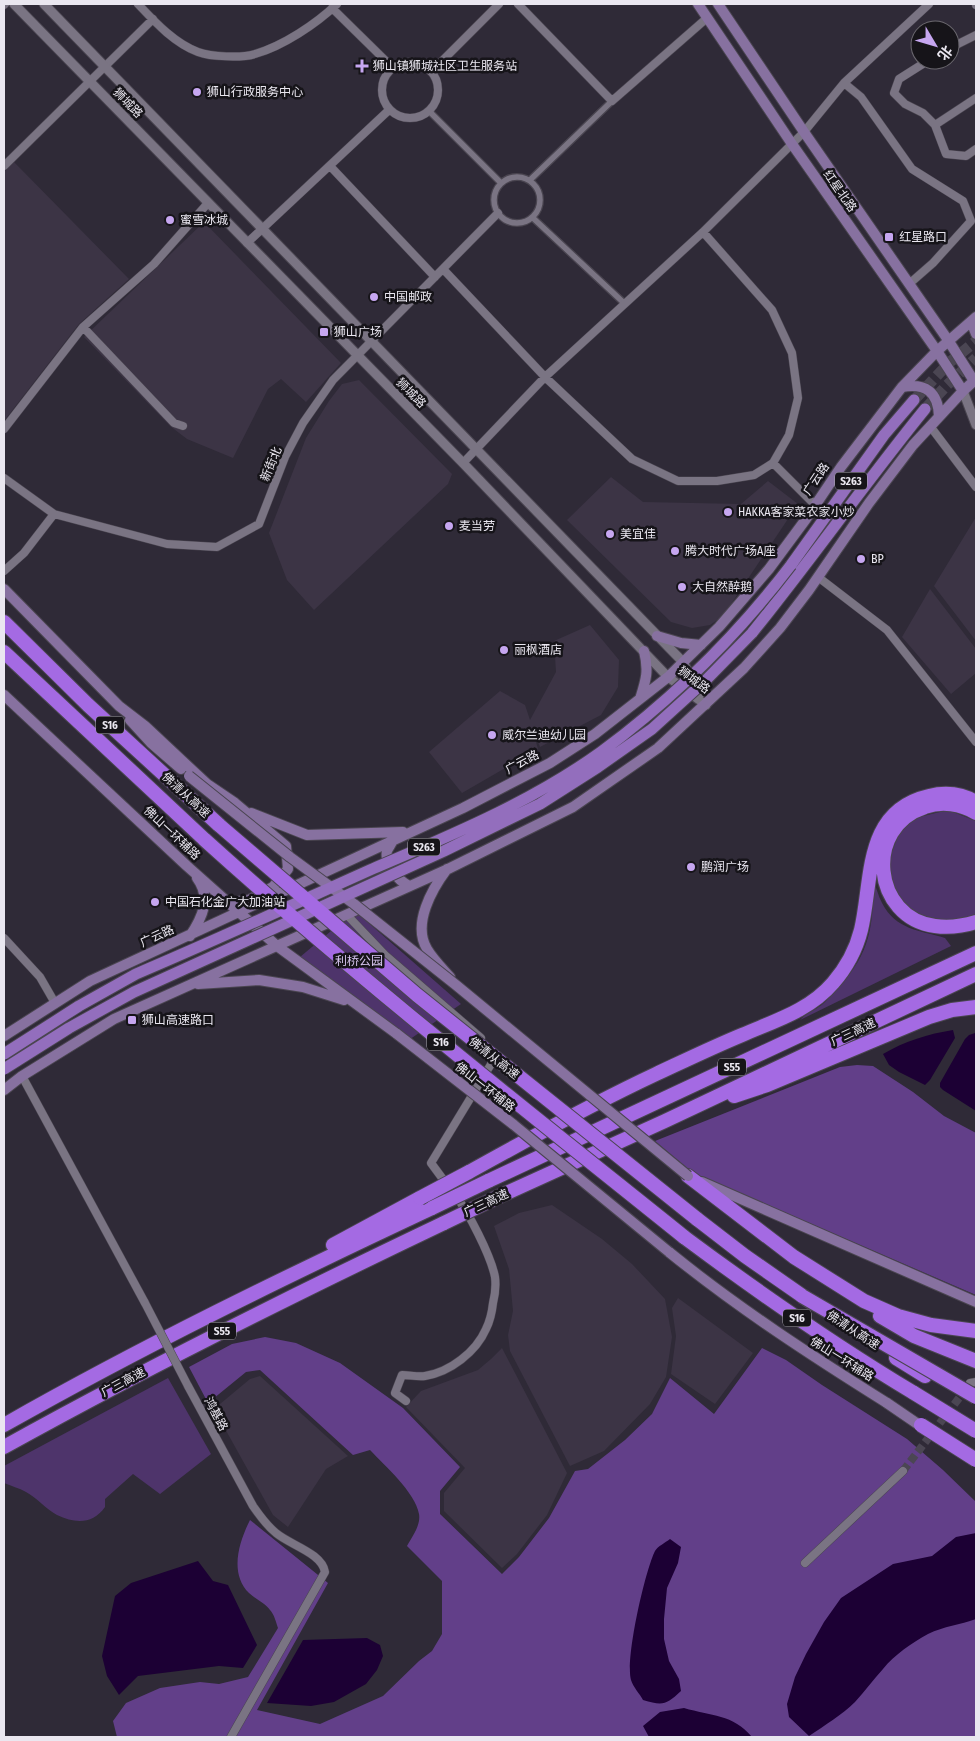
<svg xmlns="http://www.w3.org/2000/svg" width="980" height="1741" font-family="'Fira Sans Condensed','Noto Sans SC',sans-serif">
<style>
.built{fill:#3c3445}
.green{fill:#4e346b}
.forest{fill:#623f89}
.water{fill:#1c0034}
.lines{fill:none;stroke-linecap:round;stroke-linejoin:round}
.minor-tunnel{stroke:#4b4653;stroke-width:8;stroke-dasharray:8 4;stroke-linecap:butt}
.primary-tunnel{stroke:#4b4653;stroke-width:11;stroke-dasharray:11 5.5;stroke-linecap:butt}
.pedestrian-casing{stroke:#4a4550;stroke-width:8}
.minor-casing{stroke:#4a4550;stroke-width:9}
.tertiary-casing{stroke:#4a4550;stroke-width:11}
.secondary-casing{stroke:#4a4550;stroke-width:12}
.primary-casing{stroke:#4a4550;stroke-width:13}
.motorway-casing{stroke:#4a4550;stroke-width:16}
.pedestrian{stroke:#7a7483;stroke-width:5.5}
.minor{stroke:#7a7483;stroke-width:8}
.tertiary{stroke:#7a7483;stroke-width:9}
.secondary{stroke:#8771a0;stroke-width:10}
.primary{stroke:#936ebd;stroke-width:11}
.motorway{stroke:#a46ae3;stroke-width:14}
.minor-bridge-casing{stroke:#4a4550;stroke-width:9;stroke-linecap:butt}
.secondary-bridge-casing{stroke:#4a4550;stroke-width:12;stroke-linecap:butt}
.primary-bridge-casing{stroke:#4a4550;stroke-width:13;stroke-linecap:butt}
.motorway-bridge-casing{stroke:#4a4550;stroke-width:16;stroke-linecap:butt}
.minor-bridge{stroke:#7a7483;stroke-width:8}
.secondary-bridge{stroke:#8771a0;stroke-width:10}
.primary-bridge{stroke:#936ebd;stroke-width:11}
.motorway-bridge{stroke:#a46ae3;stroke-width:14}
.poi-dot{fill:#c6a6f0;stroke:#161419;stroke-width:2}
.labels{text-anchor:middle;stroke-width:5;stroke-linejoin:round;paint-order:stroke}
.shield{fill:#161419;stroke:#aaa8b0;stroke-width:1}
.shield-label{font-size:11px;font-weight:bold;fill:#eae7f0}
.poi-label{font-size:12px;fill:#eae7f0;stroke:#161419;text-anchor:start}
.street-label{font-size:12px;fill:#eae7f0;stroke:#161419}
.park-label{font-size:12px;fill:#d8c6f1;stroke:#161419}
</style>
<rect width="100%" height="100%" fill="#2f2a37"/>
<path class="built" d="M14,162L129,279L79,324L4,421V172Z
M204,222L341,363L306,402L281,379L268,389L233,458L187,439L170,426L84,337Z
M359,380L452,474L448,484L314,610L287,580L269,533L306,438L329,401L342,384Z
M611,477L643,502L741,504L768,481L798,504L723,616L710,625L692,628L671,622L567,520Z
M976,517V641L934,586Z
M930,589L976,649V673L951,694L902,637Z
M590,625L619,660L618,687L601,715L540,747L532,728L538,749L462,793L429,752L500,691L525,705L530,720L556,672L554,641Z
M552,1205L602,1239L632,1264L665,1299L672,1337L666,1377L650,1404L604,1451L570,1466L510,1351L508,1335L513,1311L509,1269L494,1226L519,1213Z
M678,1298L753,1353L715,1404L671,1374L676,1336L672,1308Z
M502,1348L567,1473L547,1515L517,1554L502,1568L444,1511V1493L465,1468L406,1407L421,1391L478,1370L491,1359Z
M260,1376L348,1456L326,1469L288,1527L273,1515L214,1409L250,1379Z"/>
<path class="green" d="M948,810L976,821V916L947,922L917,914L908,907L897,894L889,879L891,854L901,828L919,817Z
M873,881C877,888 878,896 882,903C896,930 919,930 945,938L951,946L800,1020C807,1012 818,1009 825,1002C866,961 874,938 873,881Z
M355,911L461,1004L403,1044L300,957Z
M168,1378L211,1454L160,1494L133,1474L105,1499V1507C93,1524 76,1524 57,1515C46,1509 37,1498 26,1492C19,1488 11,1486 4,1483V1466Z"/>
<path class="forest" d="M857,1065L873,1066L913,1092L944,1116L976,1133V1295L693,1173L655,1141L840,1067Z
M265,1337L296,1343L340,1363L403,1408L460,1467L440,1491V1514L502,1574L519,1557L549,1518L575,1471L588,1469L625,1440L652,1414L670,1378L714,1414L762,1348L786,1360L822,1385L907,1439L943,1470L976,1502V1737H117L113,1721L126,1703L160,1688L200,1682L219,1684L248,1677L278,1628C276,1622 274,1614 270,1610C265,1603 255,1599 249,1593C229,1573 239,1542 250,1520L328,1583L257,1710L320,1724L383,1696L419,1661L432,1651L442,1634V1581L407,1546C412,1537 421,1525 419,1514C415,1492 385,1466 370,1450L353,1455L260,1370L246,1372L208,1403L189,1367L232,1344Z"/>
<path class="water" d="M953,1030L955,1038L930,1080L925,1085L899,1072L889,1065L883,1054C905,1041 928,1034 953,1030Z
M975,1033H976V1111L943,1090L940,1087V1083L965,1039L969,1035Z
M976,1533V1619C960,1625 944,1626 928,1634C913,1642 894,1655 883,1669C873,1680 865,1691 855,1702C842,1715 825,1725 809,1736L789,1717L787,1704L795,1677L806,1654L824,1622L841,1598L893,1564L932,1556L956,1537Z
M670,1539L681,1547L678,1563L667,1588L664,1619V1639L669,1661L679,1679L681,1691C666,1705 663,1706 643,1700C640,1694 633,1687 631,1680C625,1659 645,1571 655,1551C658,1546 665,1543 670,1539Z
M198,1561L213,1581L228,1585L257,1645L243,1668L219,1666L138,1676L119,1695L107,1676L102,1656L115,1596L131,1583Z
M367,1638L380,1645L383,1656L377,1670L366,1684L334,1702L311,1706L267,1703L303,1640Z
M684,1708C711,1716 733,1714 752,1737H649L643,1726L660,1712Z"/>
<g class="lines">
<path class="minor-tunnel" d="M903,1471L966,1389"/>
<path class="primary-tunnel" d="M914,400L950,362L976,341
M925,409L947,385L976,358"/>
<g class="pedestrian-casing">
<path id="pedestrian" d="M429,111L501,183
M494 200a23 23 0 1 1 46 0a23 23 0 1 1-46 0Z
M530,180L612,101
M533,218L624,303"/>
</g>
<g class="minor-casing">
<path id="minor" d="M138,4C155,22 174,43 198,52C211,57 242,58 255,54C283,46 316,24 337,4
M518,4L612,101L707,18
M976,4V5
M4,5L5,4
M332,8L393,68
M950,48L976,35
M929,60L899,79L894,93L905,104L923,113L935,125L976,98
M382 90a28 28 0 1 1 56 0a28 28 0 1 1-56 0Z
M431,72L499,4
M844,83L861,97L912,169L963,201L971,221L933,263L909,284
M935,125L946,154L966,156L976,149
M4,166L153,19
M330,166L435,277
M247,243L389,110
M443,269L545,377L632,459L678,481H717L754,475L773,463L789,435L798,398L792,353L772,310L703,232
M83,327L174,423L183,426
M930,426L976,487
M4,429L83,327L154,264L208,203
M463,463L545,377L703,232L804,132L844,83L929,4
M773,463L815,505
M4,478L54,514L167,544L217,547L259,524L285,457L303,423L333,380L498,213
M4,571L24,553L54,514
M818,577L887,630L976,742
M347,915L385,955L481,1038
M4,938L40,977L55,1003
M22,1076L145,1303
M448,1186L431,1163L496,1056
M970,1383L976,1382
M188,1386L253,1506C260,1516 266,1525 276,1533C290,1545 322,1553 325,1572L231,1737
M406,1401L395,1393L402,1375C409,1375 418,1377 425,1376C450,1372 476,1352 486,1329C490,1321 492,1312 493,1303C495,1295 496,1285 495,1277C491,1256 468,1211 455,1195
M805,1563L903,1471"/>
</g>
<g class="tertiary-casing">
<path id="tertiary" d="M14,4L463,463L668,677L706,705
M44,4L683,662L700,694
M963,391L976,425"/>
</g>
<g class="secondary-casing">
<path id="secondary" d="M698,4L792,144L937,351L963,391
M718,4L804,132L948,340L974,381
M976,319L974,329L976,334
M902,387C926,383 938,392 939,416
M4,589L119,706L145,726L207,784L235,803L286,846L288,869L273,887L249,900L229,903
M657,636L681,643L701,645
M4,695L187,866L277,946L397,1034
M640,699C646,680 649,671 644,651
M130,720L151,743L181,769
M251,813L307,835L403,832
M393,840C392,843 388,848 387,851C384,865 398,880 409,886
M447,869C432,889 412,924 427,949C433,959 442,968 450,977
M190,936C202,918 212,898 197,878
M198,984L259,980L303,987L344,1000
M4,1036L90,981L463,808L550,763L595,734L668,677L719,627L769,569L806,519L841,467L902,387L937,351L976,317
M4,1090L22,1076L114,1019L448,869L573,807L658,748L744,668L780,628L809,590L869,503L913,445L963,391L976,379
M702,1182L976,1302
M669,1252C738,1308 812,1356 887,1403"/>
</g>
<g class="primary-casing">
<path id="primary" d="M791,565L884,435L914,400
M752,633C811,560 865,483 925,409"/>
</g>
<g class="motorway-casing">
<path id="motorway" d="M4,622L88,705L219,825
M4,652L205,840
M976,813C961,804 942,801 925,807C863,827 873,918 935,926C949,928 963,926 976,922
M734,1096L767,1085L929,1017L952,1010L976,1007
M469,1172C530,1138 592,1104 656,1074C684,1061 713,1047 742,1035C774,1021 809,1011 833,983C846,968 856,950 861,930C873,880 863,811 929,796C945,792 962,794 976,802
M688,1176L794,1257L864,1301L898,1316L931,1325L976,1331
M488,1181L976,953
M500,1196L665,1121L976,974
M697,1219L745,1256L811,1302
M684,1237C758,1292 834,1345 914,1393
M333,1245L420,1198
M880,1316L914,1336L976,1361
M896,1358L925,1376
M4,1425C143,1346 287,1276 432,1208
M4,1447C148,1367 295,1294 444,1223"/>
</g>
<use href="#pedestrian" class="pedestrian"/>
<use href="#minor" class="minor"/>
<use href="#tertiary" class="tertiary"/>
<use href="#secondary" class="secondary"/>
<use href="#primary" class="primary"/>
<use href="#motorway" class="motorway"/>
<g class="minor-bridge-casing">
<path id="minor-bridge" d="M145,1303L188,1386"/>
</g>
<g class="secondary-bridge-casing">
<path id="secondary-bridge" d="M189,776L290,857L354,904L456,985L688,1176
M397,1034L514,1125L669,1252
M887,1403L925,1429"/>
</g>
<g class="primary-bridge-casing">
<path id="primary-bridge" d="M4,1054L79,1006L136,974C214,941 292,905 370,870C449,836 530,803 601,752C674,698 736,637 791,565
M4,1069L69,1028L134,992L444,851L540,804L598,767L652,729L706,680L752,633"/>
</g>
<g class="motorway-bridge-casing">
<path id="motorway-bridge" d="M219,825L417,995L697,1219
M205,840C359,979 522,1107 684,1237
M420,1198L469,1172
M432,1208L488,1181
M444,1223L500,1196
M802,1296L976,1397
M914,1393L976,1431
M921,1425L976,1460"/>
</g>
<use href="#minor-bridge" class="minor-bridge"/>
<use href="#secondary-bridge" class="secondary-bridge"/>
<use href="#primary-bridge" class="primary-bridge"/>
<use href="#motorway-bridge" class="motorway-bridge"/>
</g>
<g class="poi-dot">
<path d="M359.5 58.5h5v5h5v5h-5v5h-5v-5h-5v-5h5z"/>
<circle cx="197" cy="92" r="5"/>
<circle cx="170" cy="220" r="5"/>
<rect x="884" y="232" width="10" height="10" rx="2.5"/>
<circle cx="374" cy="297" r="5"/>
<rect x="319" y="327" width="10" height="10" rx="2.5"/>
<circle cx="728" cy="512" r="5"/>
<circle cx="449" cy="526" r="5"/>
<circle cx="610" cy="534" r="5"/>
<circle cx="675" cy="551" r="5"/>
<circle cx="861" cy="559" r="5"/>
<circle cx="682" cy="587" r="5"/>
<circle cx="504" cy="650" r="5"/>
<circle cx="492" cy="735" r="5"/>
<circle cx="691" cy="867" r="5"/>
<circle cx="155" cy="902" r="5"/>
<rect x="127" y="1015" width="10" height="10" rx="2.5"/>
</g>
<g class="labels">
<g class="shield">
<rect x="835" y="472.5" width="32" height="17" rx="4"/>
<rect x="96" y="716.5" width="28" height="17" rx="4"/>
<rect x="408" y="838.5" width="32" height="17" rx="4"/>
<rect x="427" y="1033.5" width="28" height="17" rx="4"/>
<rect x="718" y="1058.5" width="28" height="17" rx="4"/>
<rect x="783" y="1309.5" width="28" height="17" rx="4"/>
<rect x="208" y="1322.5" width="28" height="17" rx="4"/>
</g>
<g class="shield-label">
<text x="851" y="485">S263</text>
<text x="110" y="729">S16</text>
<text x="424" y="851">S263</text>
<text x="441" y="1046">S16</text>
<text x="732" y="1071">S55</text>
<text x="797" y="1322">S16</text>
<text x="222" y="1335">S55</text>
</g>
<g class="poi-label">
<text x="373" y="70">狮山镇狮城社区卫生服务站</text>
<text x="207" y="96">狮山行政服务中心</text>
<text x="180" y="224">蜜雪冰城</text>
<text x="899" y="241">红星路口</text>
<text x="384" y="301">中国邮政</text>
<text x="334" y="336">狮山广场</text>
<text x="738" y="516">HAKKA客家菜农家小炒</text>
<text x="459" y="530">麦当劳</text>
<text x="620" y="538">美宜佳</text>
<text x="685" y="555">腾大时代广场A座</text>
<text x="871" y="563">BP</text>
<text x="692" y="591">大自然醉鹅</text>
<text x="514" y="654">丽枫酒店</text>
<text x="502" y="739">威尔兰迪幼儿园</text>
<text x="701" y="871">鹏润广场</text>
<text x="165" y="906">中国石化金广大加油站</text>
<text x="142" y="1024">狮山高速路口</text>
</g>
<g class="street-label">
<text transform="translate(128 103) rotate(46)" y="4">狮城路</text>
<text transform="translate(840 191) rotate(55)" y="4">红星北路</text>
<text transform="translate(411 393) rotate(45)" y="4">狮城路</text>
<text transform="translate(271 464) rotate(-67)" y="4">新街北</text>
<text transform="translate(816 479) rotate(-56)" y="4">广云路</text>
<text transform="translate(694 680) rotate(37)" y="4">狮城路</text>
<text transform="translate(522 762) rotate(-28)" y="4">广云路</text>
<text transform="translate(186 795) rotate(43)" y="4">佛清从高速</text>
<text transform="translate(172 833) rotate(43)" y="4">佛山一环辅路</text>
<text transform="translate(157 936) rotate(-24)" y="4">广云路</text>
<text transform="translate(853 1032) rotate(-25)" y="4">广三高速</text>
<text transform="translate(494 1058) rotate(38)" y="4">佛清从高速</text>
<text transform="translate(485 1087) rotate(38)" y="4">佛山一环辅路</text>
<text transform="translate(486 1203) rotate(-25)" y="4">广三高速</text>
<text transform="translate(853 1330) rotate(33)" y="4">佛清从高速</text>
<text transform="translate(842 1359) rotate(32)" y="4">佛山一环辅路</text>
<text transform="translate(123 1382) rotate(-28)" y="4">广三高速</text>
<text transform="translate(216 1414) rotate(62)" y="4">鸿基路</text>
</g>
<g class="park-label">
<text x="359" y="965">利桥公园</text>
</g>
</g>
<rect width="980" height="1741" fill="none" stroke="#eae7f0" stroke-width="10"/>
<g transform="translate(935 45) rotate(128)"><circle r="24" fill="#161419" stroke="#6b686f"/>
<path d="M0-4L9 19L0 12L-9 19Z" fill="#c6a6f0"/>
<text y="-8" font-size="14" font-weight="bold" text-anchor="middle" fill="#eae7f0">北</text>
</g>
</svg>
